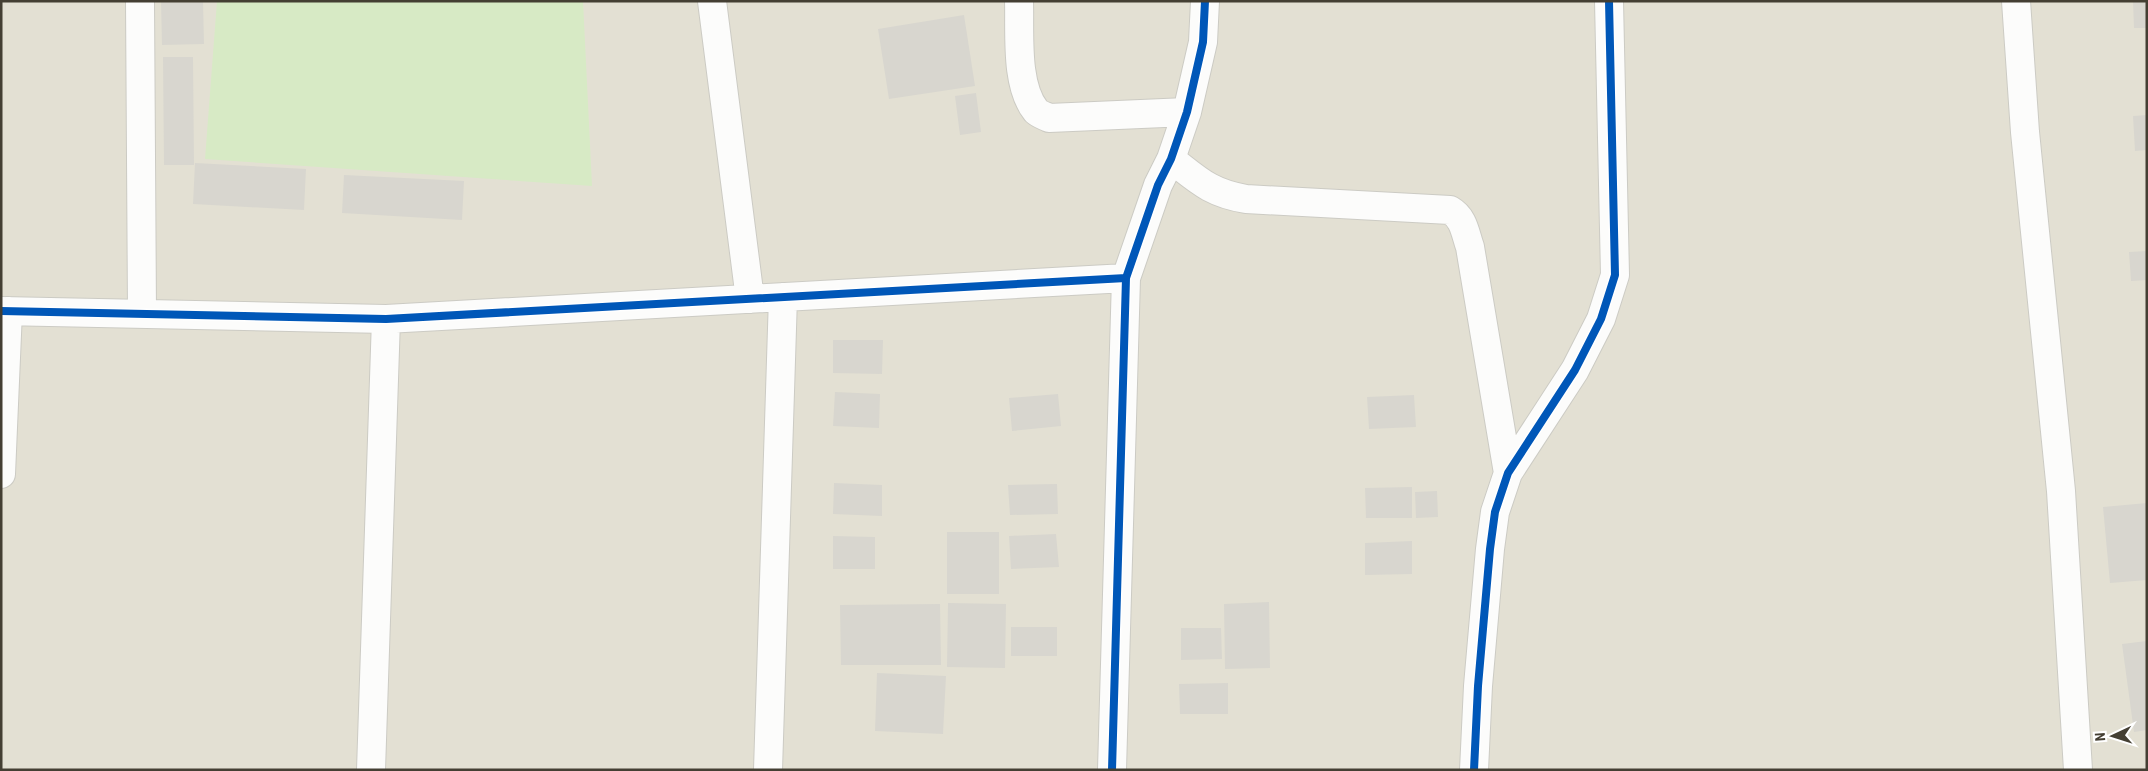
<svg xmlns="http://www.w3.org/2000/svg" width="2148" height="771" font-family="'Roboto Condensed',sans-serif">
<style>
.residential{fill:#e3e0d3}
.green{fill:#d7eac5}
.building{fill:#d8d6cf}
.lines{fill:none;stroke-linecap:round;stroke-linejoin:round}
.street-casing{stroke:#cccbc4;stroke-width:30}
.street{stroke:#fcfcfb;stroke-width:28}
.cycleway-casing{stroke:#fff;stroke-width:11}
.cycleway{stroke:#0057b8;stroke-width:8}
</style>
<rect width="100%" height="100%" fill="#eeede6"/>
<path class="residential" d="M1,1H2147V770H1Z"/>
<path class="green" d="M217,1H583L592,186L205,159Z"/>
<path class="building" d="M161,1H203L204,44L162,45Z
M2133,1H2147V28H2134Z
M964,15L975,86L889,99L878,29Z
M163,57H193L194,165H164Z
M976,93L981,132L960,135L955,96Z
M2147,115V150L2135,151L2133,116Z
M195,163L306,169L304,210L193,204Z
M344,175L464,181L462,220L342,213Z
M2147,251V280L2131,281L2129,252Z
M833,340H883L882,374L833,373Z
M835,392L880,394L879,428L833,426Z
M1058,394L1061,426L1012,431L1009,398Z
M1414,395L1416,427L1369,429L1367,397Z
M834,483L882,485V516L833,514Z
M1057,484L1058,514L1010,515L1008,485Z
M1412,487V518H1366L1365,488Z
M1437,491L1438,517L1416,518L1415,492Z
M2147,503V580L2110,583L2103,507Z
M947,532H999V594H947Z
M1056,534L1059,567L1011,569L1009,536Z
M833,536L875,537V569H833Z
M1412,541V574L1365,575V543Z
M1269,602L1270,668L1225,669L1224,604Z
M948,603L1006,604L1005,668L947,667Z
M940,604L941,665H841L840,605Z
M1011,627H1057V656H1011Z
M1181,628H1221L1222,659L1181,660Z
M2147,641V730L2134,732L2122,644Z
M877,673L946,676L943,734L875,731Z
M1228,683V714H1180L1179,684Z"/>
<g class="lines">
<g class="street-casing">
<path id="street" d="M140,1L142,312
M712,1L750,299
M1019,1C1020,33 1015,85 1036,111C1039,114 1045,116 1049,118L1187,112
M2016,1L2025,132L2061,491L2078,770
M1171,159C1198,180 1210,193 1246,199L1450,210C1464,218 1465,233 1470,247L1508,473
M1,311L386,319L1126,278
M1,474L8,311
M371,770L386,319
M768,770L783,297
M1112,770L1126,278L1158,185L1171,159L1187,112L1203,42L1205,1
M1474,770L1478,686L1490,549L1495,512L1508,473L1575,370L1601,319L1615,275L1609,1"/>
</g>
<use href="#street" class="street"/>
<g class="cycleway-casing">
<path id="cycleway" d="M1,311L386,319L1126,278
M1112,770L1126,278L1158,185L1171,159L1187,112L1203,42L1205,1
M1474,770L1478,686L1490,549L1495,512L1508,473L1575,370L1601,319L1615,275L1609,1"/>
</g>
<use href="#cycleway" class="cycleway"/>
</g>
<rect width="2148" height="771" fill="none" stroke="#443f33" stroke-width="5"/>
<g transform="translate(2113 736) rotate(266)" stroke="#ffffff" stroke-width="4" paint-order="stroke">
<path d="M0-4L9 19L0 12L-9 19Z" fill="#443f33"/>
<text y="-8" font-size="14" font-weight="bold" text-anchor="middle" fill="#443f33">N</text>
</g>
</svg>
